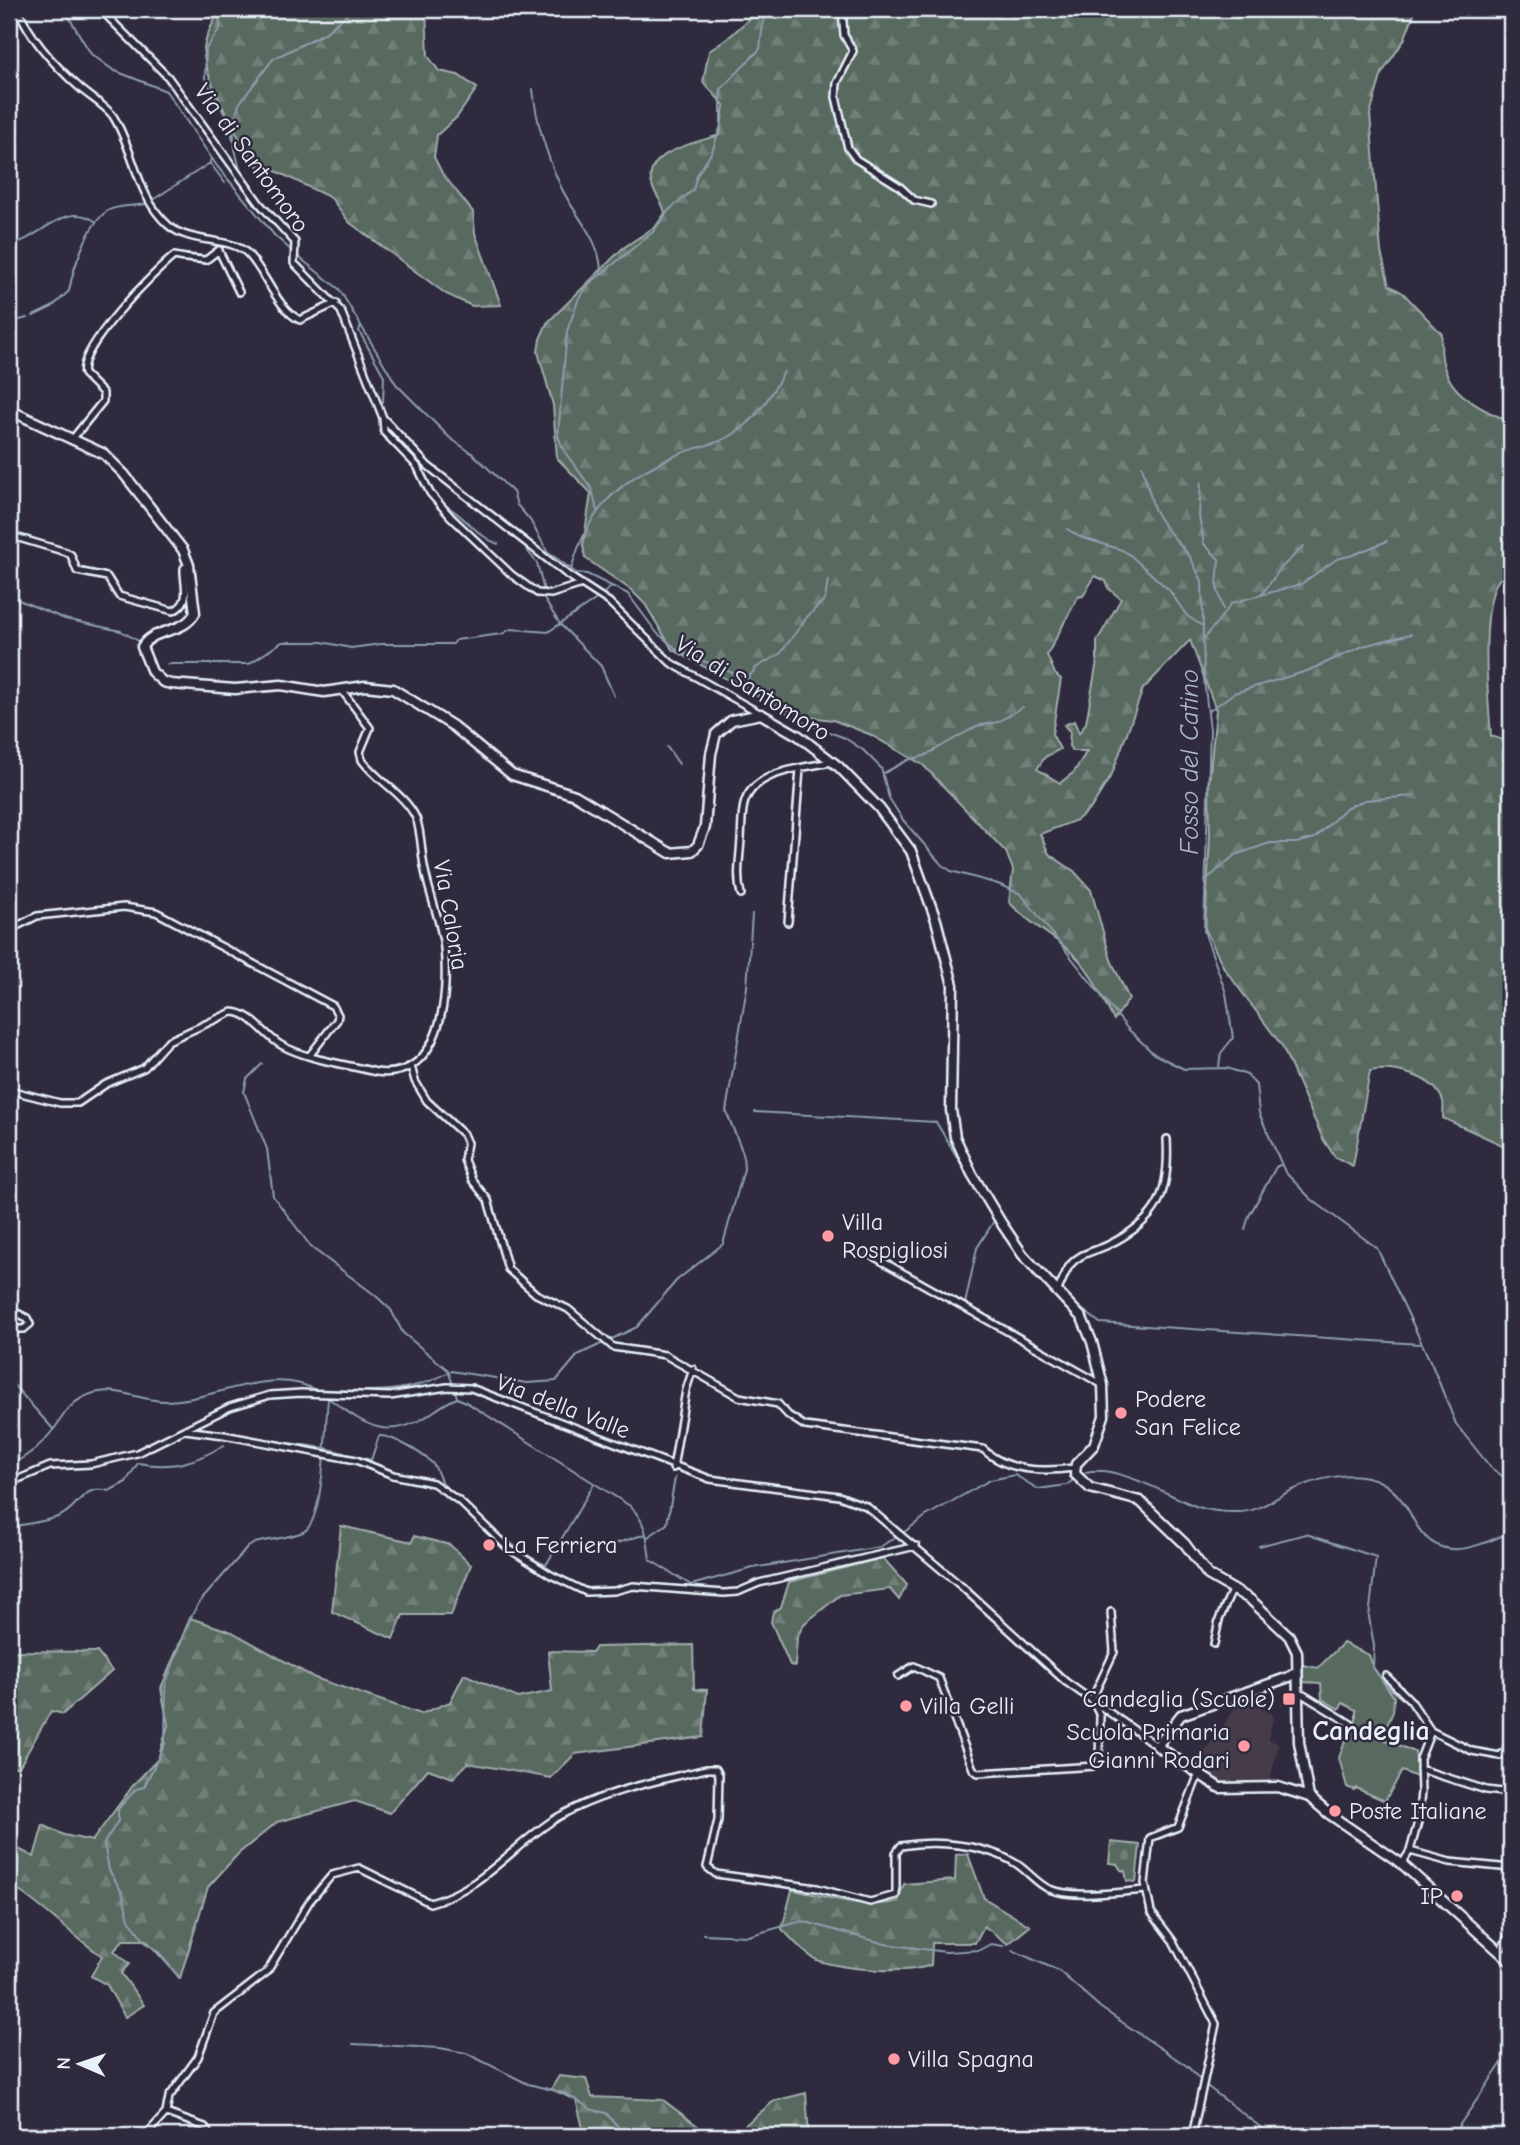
<svg xmlns="http://www.w3.org/2000/svg" width="1520" height="2145" font-family="'Comic Neue',sans-serif">
<style>
.built{fill:#443a48}
.forest{fill:url(#forest-firs);stroke:#a0adac;stroke-width:2;fill-rule:evenodd}
.cemetery{fill:url(#cemetery-stones);stroke:#a0adac;stroke-width:2}
.park{fill:#596960;stroke:#a0adac;stroke-width:2}
.lines{fill:none;stroke-linecap:round;stroke-linejoin:round}
.stream{stroke:#8d9eae;stroke-width:2}
.pedestrian-casing{stroke:#e8f1f8;stroke-width:10}
.minor-casing{stroke:#e8f1f8;stroke-width:10}
.secondary-casing{stroke:#e8f1f8;stroke-width:13}
.pedestrian{stroke:#2f2a3d;stroke-width:4.5}
.minor{stroke:#2f2a3d;stroke-width:5}
.secondary{stroke:#2f2a3d;stroke-width:8}
.poi-dot{fill:#ff9aa2;stroke:#2f2a3d;stroke-width:2.5}
.labels{text-anchor:middle;stroke-width:5;stroke-linejoin:round;paint-order:stroke}
.street-label{font-size:24px;fill:#e8f1f8;stroke:#2f2a3d}
.poi-label{font-size:24px;fill:#e8f1f8;stroke:#2f2a3d;text-anchor:start}
.water-label{font-size:26px;font-style:italic;fill:#acb9c7;stroke:#2f2a3d}
.quarter-label{font-size:28px;font-weight:bold;fill:#e8f1f8;stroke:#2f2a3d}
</style>
<defs>
<pattern id="forest-firs" width="22" height="20" patternUnits="userSpaceOnUse" patternTransform="scale(1.75)"><rect width="22" height="20" fill="#596960"/><path d="M5 1l3.5 6h-7zM16 11l3.5 6h-7z" fill="#717f78"/></pattern>
<pattern id="cemetery-stones" width="16" height="16" patternUnits="userSpaceOnUse" patternTransform="scale(1.75)"><rect width="16" height="16" fill="#596960"/><path d="M2 7V4a2 2 0 0 1 4 0v3zM10 15v-3a2 2 0 0 1 4 0v3z" fill="#717f78"/></pattern>
</defs>
<rect width="100%" height="100%" fill="#2f2a3d"/>
<filter id="ink" filterUnits="userSpaceOnUse"><feTurbulence type="fractalNoise" baseFrequency=".0143" numOctaves="2"/><feDisplacementMap in="SourceGraphic" scale="14" xChannelSelector="R" yChannelSelector="G"/><feConvolveMatrix kernelMatrix="1 2 1 2 8 2 1 2 1" color-interpolation-filters="sRGB"/></filter>
<g filter="url(#ink)">
<path class="built" d="M1250,1702L1274,1715L1268,1739L1279,1744L1269,1783L1223,1785L1193,1768L1235,1708Z"/>
<path class="forest" d="M221,9H426L428,56L439,71L458,75L477,88L457,117L437,135L434,157L442,173L473,212L475,233L501,305L472,306L446,294L349,222L331,198L276,171L260,169C244,152 200,71 204,48C206,36 214,19 221,9Z
M760,9H1416L1404,40L1382,73L1370,114L1381,252L1389,285L1403,293L1442,334C1435,385 1469,405 1511,422V569C1504,574 1496,582 1494,589C1481,626 1488,697 1491,736L1506,741L1511,738V1149L1443,1118C1443,1113 1444,1106 1443,1101C1434,1075 1393,1067 1370,1071L1353,1166L1335,1157L1323,1139L1282,1046L1224,968L1205,929L1210,836L1209,783L1216,710L1190,640L1143,689L1112,774L1091,808L1077,820L1040,834L1049,854L1074,871L1091,890L1111,960L1129,999L1114,1020C1104,1003 1096,982 1085,967C1064,940 1031,927 1009,902L1013,870L1006,852L923,765L869,734L833,720L809,717L775,706L672,649L645,604L631,590L585,558L583,545L591,493L557,458L553,405L538,352L540,339L547,323L623,248L656,226L665,213C663,203 657,197 653,188C638,152 698,142 720,135L724,105L703,82L709,51L727,39ZM1095,576L1106,581L1108,588L1121,599L1097,641V661L1086,723L1079,733L1074,721L1064,725L1070,732L1069,746L1072,751H1087L1074,772L1060,783L1037,769L1045,757L1060,749L1052,734L1061,679L1055,674L1047,655L1078,597L1083,596Z
M341,1526L412,1542L414,1536L450,1545L471,1565L451,1615H403L393,1639L332,1612Z
M883,1558L907,1585L899,1600L890,1589L840,1595L804,1624L797,1637L795,1666L790,1665L771,1622L773,1612L781,1607L789,1582Z
M190,1618L232,1632L315,1678L421,1714L450,1702L464,1674L518,1698L552,1691L548,1651L593,1652L596,1647L693,1645L694,1689L707,1690L703,1737L575,1754L551,1778L468,1763L453,1778L428,1769L390,1813L355,1801L277,1822L238,1854L208,1887L180,1978L146,1940H123L114,1951L129,1964L121,1973L144,2005L125,2017L107,1985L91,1976L102,1956C69,1933 42,1905 9,1884V1844L34,1857L43,1825L64,1835L92,1841L135,1783L158,1759L168,1725L161,1688Z
M9,1651L97,1652L112,1671L63,1714L51,1711L19,1767H9Z
M968,1854L984,1898L1030,1926L1008,1944L984,1926L975,1943H932L931,1965C906,1975 845,1969 819,1961C806,1956 792,1939 782,1929L792,1890C828,1895 862,1911 898,1901L904,1884L955,1880L956,1855Z
M559,2076L586,2079L592,2097L663,2100L711,2136H585L576,2100L551,2089Z
M806,2093L809,2136H732L774,2101Z"/>
<path class="cemetery" d="M1111,1842L1140,1845L1136,1882L1127,1881L1125,1871L1121,1870L1117,1864L1109,1863Z"/>
<path class="park" d="M1343,1643L1369,1655L1374,1669L1394,1697L1393,1712L1381,1738L1415,1752L1419,1778L1402,1771L1385,1801L1356,1788L1354,1790L1347,1787L1339,1758L1351,1724L1356,1721V1710L1343,1703L1339,1709L1322,1699L1321,1683L1302,1682L1303,1665L1318,1668Z"/>
<g class="lines">
<path class="stream" d="M64,9L91,54L113,70L166,91L217,166L275,236L292,251
M219,9L220,28L206,49L205,78L230,124L233,140
M759,9L765,17
M533,89C536,122 547,156 561,187C575,217 601,239 601,273
M235,149L233,126L239,104L273,59L325,33L352,10L366,9
M235,149L241,174
M211,158L210,163L225,183
M154,199L210,163
M9,245C40,240 64,200 95,221
M296,255L339,289L396,384L450,438L473,454L513,492L517,505L530,520L547,551L576,573L587,574L628,594L657,633L679,651L745,678L758,695L800,721L845,738L863,750L881,768L889,798L903,820L942,865L951,871L998,884L1021,894L1127,1028L1154,1054L1184,1069L1227,1068L1247,1075L1256,1085L1259,1113L1285,1172L1311,1199L1377,1248L1432,1365L1456,1424L1491,1468L1511,1482
M33,316L52,307L69,291C73,269 88,222 109,210C118,205 136,206 146,204
M9,323L27,318
M361,325L359,331L384,376L383,402
M1142,466L1154,509L1165,527L1190,557L1202,581L1204,679L1210,730L1204,931L1226,993L1233,1038L1221,1053L1219,1066
M422,471L428,479
M1201,482L1199,516L1204,544L1219,559L1217,587L1223,609
M446,506C465,516 478,537 498,544
M597,511L592,489L564,451L558,436L567,331L579,298L589,284L653,232L669,210L693,190L697,175L712,152L721,125V89L760,49L763,21L774,9
M1067,529L1080,537L1122,550L1130,555L1169,590L1187,616L1201,625
M526,549L537,563L544,591
M571,570C588,508 621,478 679,454C699,446 721,444 738,431C760,416 771,394 784,372
M605,592L611,587
M1262,594L1281,568L1304,546
M9,596L65,619L121,631L142,643
M542,596L560,624L601,666L614,696
M1203,640L1232,603L1301,584L1337,559L1353,555L1387,541
M167,664H249L282,642H322L351,648L381,644H453L456,640L502,634L511,629L548,632L598,598
M747,679L757,667L780,654L807,617L825,599L828,580
M1209,711L1234,693L1307,671L1363,646L1411,634
M667,747L679,764
M884,773L908,760L924,756L977,726L998,722L1023,707
M1205,881L1235,855L1270,843H1296L1315,838L1346,808L1365,800L1414,796
M262,1064L247,1079L244,1092L267,1149L273,1196L312,1248L375,1295L391,1310L403,1333L448,1370L457,1397
M755,1112L936,1122L999,1227
M1245,1229L1249,1216L1276,1167L1280,1165
M1023,1260L1035,1278L1045,1284
M1070,1300L1100,1323L1420,1344
M965,1304L977,1248L994,1221
M9,1380L53,1429
M318,1390C364,1392 410,1395 451,1371L527,1383L556,1381L578,1355L637,1327L677,1280L723,1244L744,1169L743,1153L726,1111L747,987L752,914
M325,1396C359,1419 381,1443 424,1418C435,1411 444,1403 457,1398L466,1402L630,1506C647,1523 647,1538 650,1560L691,1585L753,1568L880,1547L898,1535
M238,1436L325,1448L371,1460L379,1436C392,1435 421,1453 431,1462C436,1466 438,1475 441,1481C457,1502 522,1556 546,1565L594,1484
M9,1466C27,1457 41,1446 54,1429C63,1417 68,1405 82,1398C111,1381 136,1401 165,1401C214,1401 271,1364 318,1391
M1079,1475C1108,1458 1170,1497 1198,1507C1210,1511 1223,1512 1235,1512C1254,1513 1268,1503 1284,1494C1312,1480 1352,1467 1381,1482C1396,1490 1405,1503 1412,1517C1436,1566 1471,1549 1511,1532
M9,1527C25,1524 43,1522 58,1517C79,1509 82,1483 109,1491L126,1482L138,1463C172,1469 195,1463 224,1445
M903,1533L926,1516L990,1480L1015,1475L1038,1489L1067,1485L1074,1479
M648,1537L667,1524L675,1478
M562,1542L592,1551L646,1534
M1259,1546L1306,1534L1376,1557L1369,1617L1374,1646L1373,1667L1388,1687L1402,1699
M703,1934L748,1936L802,1921L885,1944L946,1952L980,1950L991,1944L1003,1946
M1012,1950L1059,1971L1101,2008L1187,2066L1203,2083L1272,2136
M179,1978L159,1952L145,1942L129,1919L122,1892L109,1870L104,1843L118,1821V1809L136,1789L144,1787L165,1744L166,1683L190,1619L198,1604L248,1547L255,1543C270,1539 289,1538 303,1532C325,1523 325,1423 328,1399
M353,2044L440,2048L466,2053L528,2084L564,2093L593,2110L606,2113L626,2136
M1452,2136L1502,2063
M1508,2136L1511,2131"/>
<g class="pedestrian-casing">
<path id="pedestrian" d="M185,258L206,260"/>
</g>
<g class="minor-casing">
<path id="minor" d="M18,9C31,40 55,66 80,88C90,97 106,106 113,116C135,151 136,196 168,225C190,245 231,236 248,254C266,273 277,309 300,320L336,303
M100,9L168,77L260,204L295,242L294,263L341,311L383,418L428,466L569,576L609,602L671,663L761,714
M842,9L844,35L853,51L837,83L836,97L848,148L856,159L899,186L914,200L931,204
M219,251L239,292
M206,260L219,250
M383,418L384,432L417,466L430,493L451,517L512,575L537,593L551,594L582,584
M74,437L103,401V393L84,374C76,350 154,272 174,256L185,258
M9,535L66,552L71,555L77,571L107,577L119,596L173,611C193,602 183,585 184,568L189,565
M741,894C736,876 740,858 741,839C742,827 741,812 745,801C756,770 804,768 831,762
M788,922L800,769
M9,930L37,916L124,907L156,912L333,1006L338,1015L337,1020L310,1055
M411,1066L415,1081L427,1101L463,1134L467,1143L464,1160L472,1180L488,1200L508,1269L536,1294L568,1309L613,1347L665,1355L739,1397L778,1404L788,1415L805,1426L983,1449C1007,1472 1043,1472 1074,1468
M9,1090L60,1103H78L106,1084L144,1068L168,1041L232,1012C251,1012 265,1036 281,1045C308,1060 346,1064 376,1072C442,1081 449,995 444,948C441,922 430,897 425,871C421,854 422,834 416,818C405,794 377,781 362,760L360,752L370,728L341,689
M871,1255L1103,1385
M1058,1290C1062,1282 1065,1272 1070,1265C1081,1252 1094,1252 1108,1245C1159,1220 1170,1193 1167,1139
M9,1309L27,1318L30,1324L24,1329H9
M185,1430L224,1435L356,1460L393,1475L433,1483L459,1501L509,1549L551,1575L586,1592L614,1591L633,1586L724,1593L738,1592L759,1583L916,1546
M673,1468L686,1390L693,1369
M9,1483L50,1466L91,1464L137,1453L230,1407L270,1395L301,1393L390,1396L447,1387L471,1388L710,1479L839,1496L866,1506L961,1586L1066,1682L1157,1746
M1214,1644L1219,1620L1232,1590
M898,1676L914,1666L939,1678L973,1769L978,1773L1096,1766L1099,1763L1100,1716L1092,1699L1114,1652L1111,1612
M1386,1676L1411,1701L1431,1731L1472,1751L1500,1756L1506,1750L1511,1732
M1297,1691L1351,1724
M1420,1769L1486,1790L1511,1793
M1410,1851L1450,1862L1511,1868
M1402,1864L1410,1851L1418,1822L1421,1792L1420,1759L1431,1731
M1500,1952L1511,1931
M166,2113L205,2127L210,2136
M145,2136L166,2113L169,2097L198,2057L214,2013L267,1972L309,1902L332,1875L359,1868L430,1903C485,1888 512,1845 558,1817C603,1791 655,1782 706,1769H716L719,1775L718,1820L707,1867L716,1874L817,1888L870,1902L896,1895V1853L901,1846C935,1840 984,1844 1015,1863C1027,1870 1036,1883 1049,1889C1074,1899 1119,1892 1145,1890
M1192,2136L1216,2024L1173,1941L1151,1912L1145,1883L1150,1838L1178,1827L1198,1776"/>
</g>
<g class="secondary-casing">
<path id="secondary" d="M9,410L104,454L124,474L183,550L189,565L195,613C183,635 153,627 142,647L152,672L163,682L171,684L235,689L281,685L324,692L365,686L393,689L453,726L512,775L575,795L670,853L692,851L698,845L705,827L711,754L716,734L732,720L761,714L799,736L839,767L879,808L911,851L936,920L953,985L951,1110L955,1137L972,1174L1002,1224L1023,1255L1082,1318L1092,1342L1103,1385L1104,1416L1094,1445L1076,1464L1075,1474L1090,1488L1140,1501L1185,1544L1208,1575L1251,1600L1289,1636L1297,1652L1299,1742L1309,1797
M1297,1672L1289,1677L1181,1715L1157,1746L1220,1788L1278,1787L1309,1797L1329,1814L1402,1864L1511,1962"/>
</g>
<use href="#pedestrian" class="pedestrian"/>
<use href="#minor" class="minor"/>
<use href="#secondary" class="secondary"/>
</g>
</g>
<g class="poi-dot">
<circle cx="828" cy="1236" r="7"/>
<circle cx="1121" cy="1413" r="7"/>
<circle cx="489" cy="1545" r="7"/>
<rect x="1282" y="1692" width="14" height="14" rx="3.5"/>
<circle cx="906" cy="1706" r="7"/>
<circle cx="1244" cy="1746" r="7"/>
<circle cx="1335" cy="1811" r="7"/>
<circle cx="1457" cy="1896" r="7"/>
<circle cx="894" cy="2059" r="7"/>
</g>
<g class="labels">
<g class="street-label">
<text transform="translate(252 158) rotate(54)" y="8">Via di Santomoro</text>
<text transform="translate(753 688) rotate(32)" y="8">Via di Santomoro</text>
<text transform="translate(451 915) rotate(80)" y="8">Via Caloria</text>
<text transform="translate(563 1406) rotate(21)" y="8">Via della Valle</text>
</g>
<g class="poi-label">
<text x="842" y="1230">Villa<tspan x="842" dy="28">Rospigliosi</tspan></text>
<text x="1135" y="1407">Podere<tspan x="1135" dy="28">San Felice</tspan></text>
<text x="503" y="1553">La Ferriera</text>
<text x="1275" y="1707" text-anchor="end">Candeglia (Scuole)</text>
<text x="920" y="1714">Villa Gelli</text>
<text x="1230" y="1740" text-anchor="end">Scuola Primaria<tspan x="1230" dy="28">Gianni Rodari</tspan></text>
<text x="1349" y="1819">Poste Italiane</text>
<text x="1443" y="1904" text-anchor="end">IP</text>
<text x="908" y="2067">Villa Spagna</text>
</g>
<g class="water-label">
<text transform="translate(1189 762) rotate(-90)" y="9">Fosso del Catino</text>
</g>
<g class="quarter-label">
<text x="1371" y="1740">Candeglia</text>
</g>
</g>
<rect width="1520" height="2145" fill="none" stroke="#2f2a3d" stroke-width="35"/>
<rect x="18" y="18" width="1485" height="2110" fill="none" stroke="#e8f1f8" stroke-width="2.5" filter="url(#ink)"/>
<g transform="translate(80 2064) rotate(272)" stroke="#2f2a3d" stroke-width="5" paint-order="stroke">
<path d="M0-5L12 26L0 18L-12 26Z" fill="#e8f1f8"/>
<text y="-10" font-size="19" font-weight="bold" text-anchor="middle" fill="#e8f1f8">N</text>
</g>
</svg>
